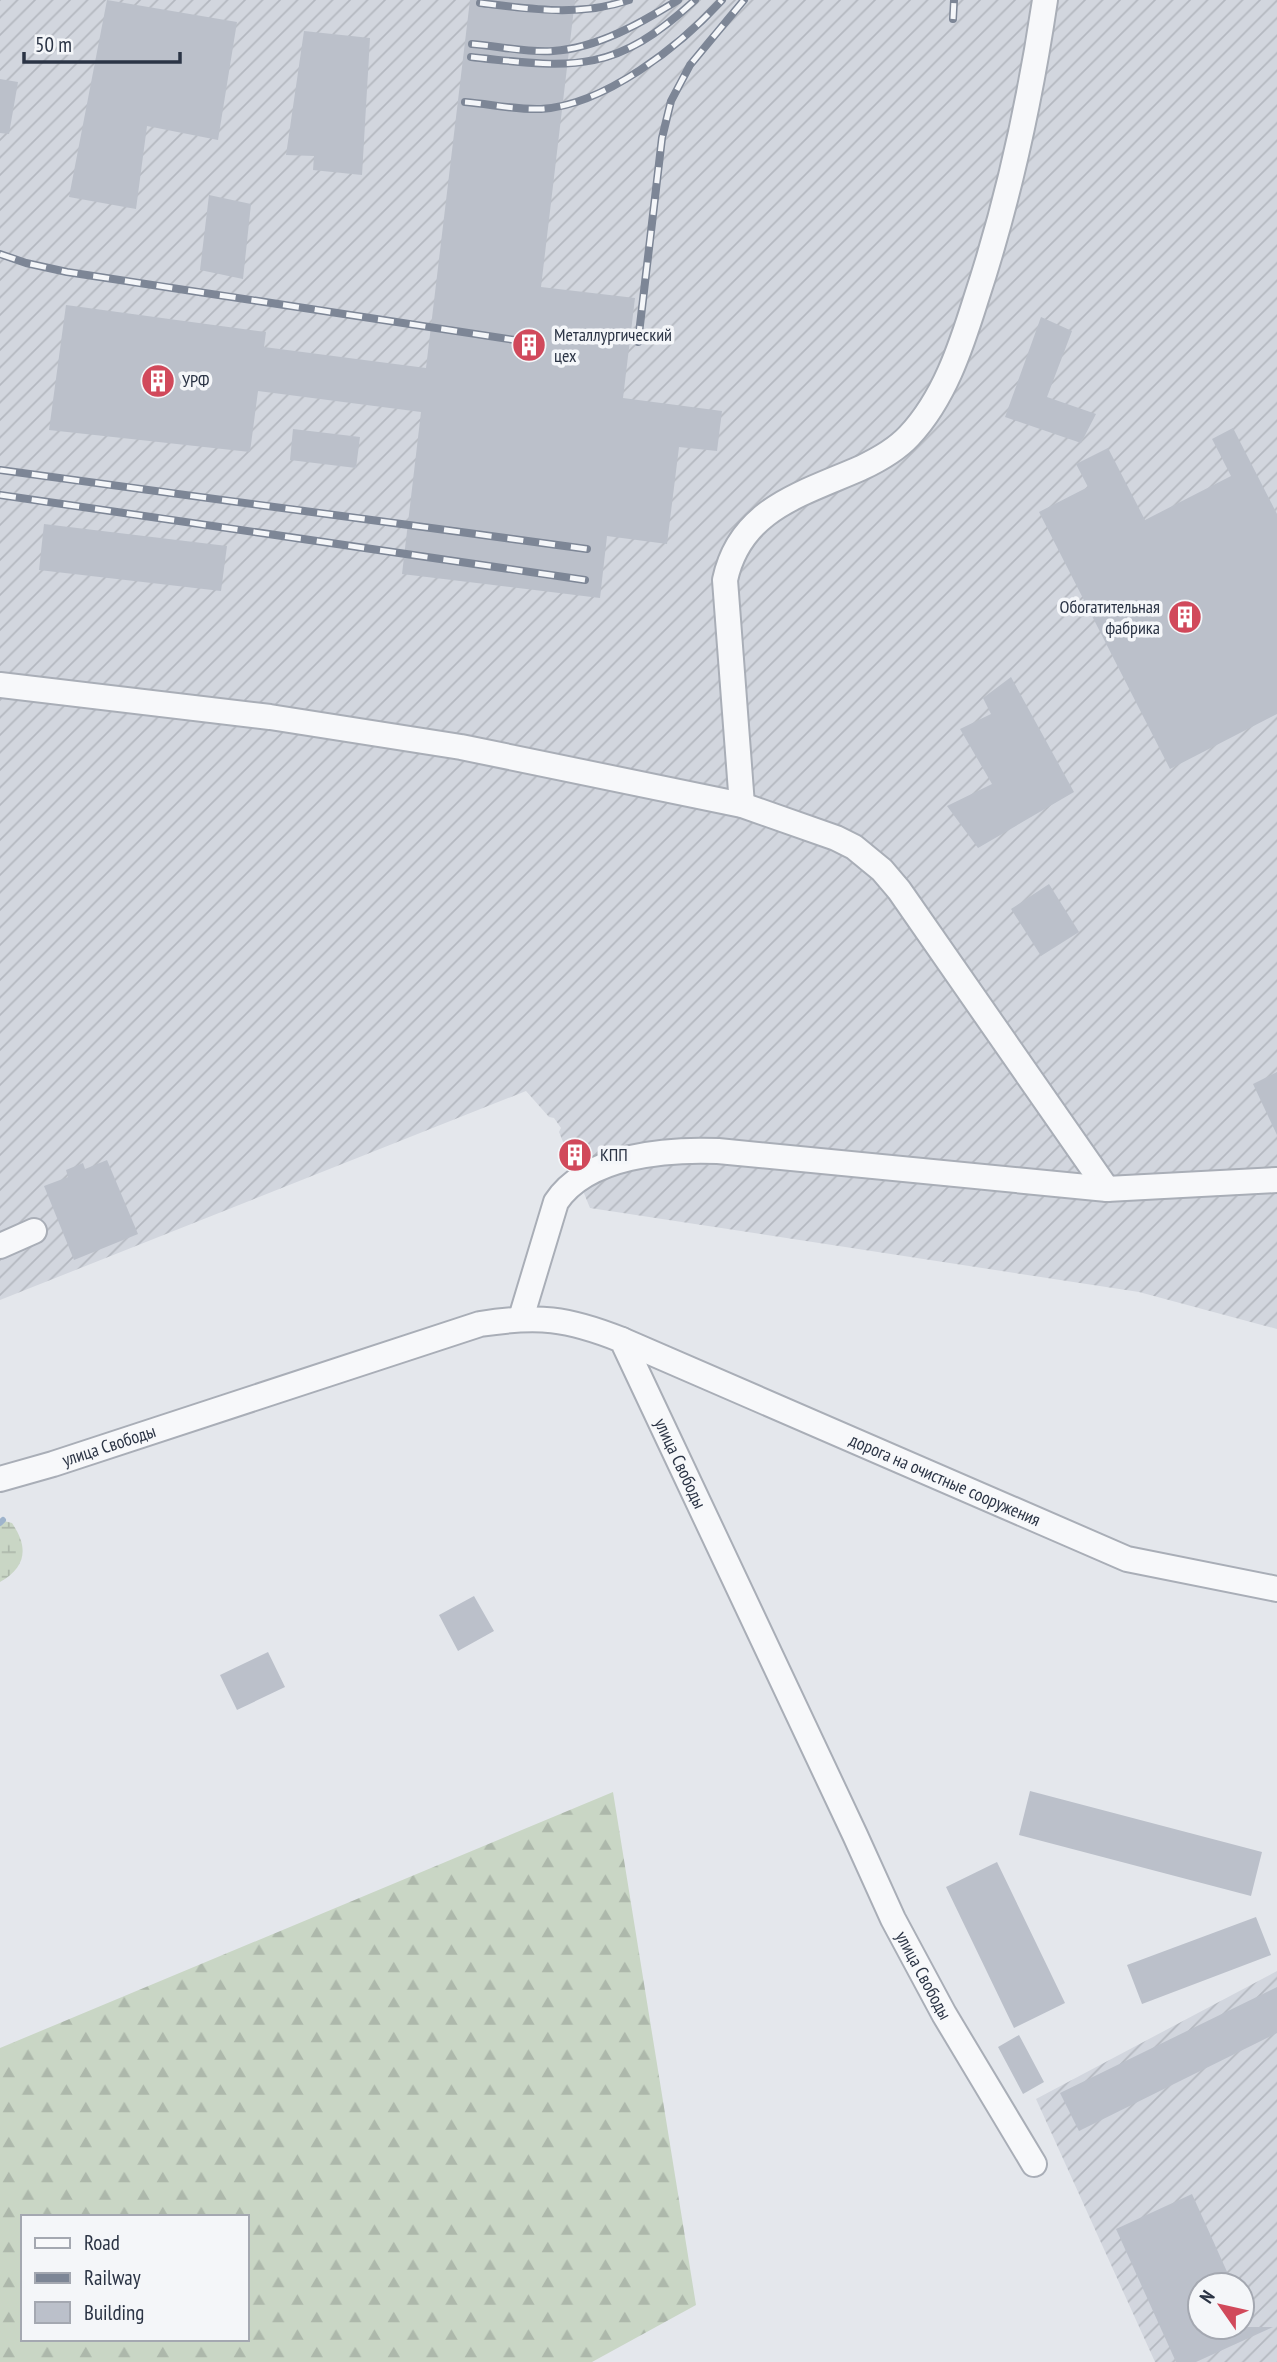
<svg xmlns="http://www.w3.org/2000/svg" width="1277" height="2362" font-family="'PT Sans Narrow',sans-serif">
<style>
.industrial{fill:url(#industrial-furrows);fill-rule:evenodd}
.forest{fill:url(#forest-firs);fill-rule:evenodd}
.wetland{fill:url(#wetland-marsh)}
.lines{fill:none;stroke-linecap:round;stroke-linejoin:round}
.stream{stroke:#9fb4cc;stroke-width:6}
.building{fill:#bbc0ca}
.minor-casing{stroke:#a9aeb7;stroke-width:28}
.minor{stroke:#f7f8fa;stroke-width:24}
.rail-casing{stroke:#7d8696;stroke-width:8}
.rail{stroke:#f4f6f9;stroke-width:5;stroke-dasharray:16;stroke-linecap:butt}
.labels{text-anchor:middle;stroke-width:7;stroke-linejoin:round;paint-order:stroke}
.poi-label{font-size:18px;fill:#2b3445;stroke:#f4f6f9;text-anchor:start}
.street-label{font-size:18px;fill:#2b3445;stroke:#f4f6f9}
</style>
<defs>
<pattern id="industrial-furrows" width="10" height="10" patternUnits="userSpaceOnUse" patternTransform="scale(1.75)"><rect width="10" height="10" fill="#d2d6de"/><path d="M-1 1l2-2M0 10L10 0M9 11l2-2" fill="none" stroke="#b4b8c0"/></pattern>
<pattern id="forest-firs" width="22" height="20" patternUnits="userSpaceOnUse" patternTransform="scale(1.75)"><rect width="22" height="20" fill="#c9d6c5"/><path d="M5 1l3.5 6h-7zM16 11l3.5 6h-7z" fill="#adb8ab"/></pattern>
<pattern id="wetland-marsh" width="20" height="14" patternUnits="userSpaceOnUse" patternTransform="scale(1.75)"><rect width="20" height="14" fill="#c9d6c5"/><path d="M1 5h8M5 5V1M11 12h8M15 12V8" fill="none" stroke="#adb8ab"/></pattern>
</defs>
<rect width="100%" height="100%" fill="#e4e7ec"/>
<path class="industrial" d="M0,0H1277V1329L1139,1292L590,1208L559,1132L561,1128L554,1118L549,1117L526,1091L0,1300Z
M1277,1971V2362H1155L1036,2099ZM1200,2285H1242V2327H1200Z"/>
<path class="forest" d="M613,1792L696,2305L592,2362H0V2048ZM23,2217H247V2339H23Z"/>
<path class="wetland" d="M0,1520L12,1523C29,1548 26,1567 0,1582Z"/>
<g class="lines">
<path class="stream" d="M0,1523L3,1520"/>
</g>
<path class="building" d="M107,0L237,22L218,140L147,126L136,209L69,197Z
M470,0H575L541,287L635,298L623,398L722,411L717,451L679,447L667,544L607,536L600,598L402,574L421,412L258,391L250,452L49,430L66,305L266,332L264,347L426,368Z
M304,31L370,38L362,175L313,170L314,156L286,155Z
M0,79L18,82L9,134L0,133Z
M209,195L251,204L243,279L200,270Z
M1041,317L1072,331L1047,397L1096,414L1081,443L1005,417Z
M1233,428L1277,514V714L1170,769L1039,512L1088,487L1076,464L1108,448L1145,520L1231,476L1212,439Z
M293,429L360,437L356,468L290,460Z
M44,524L227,546L221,591L39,570Z
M1011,677L1074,792L978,848L947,806L992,784L960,729L991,714L983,698Z
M1049,884L1079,932L1041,956L1011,909Z
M1277,1072V1135L1253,1084Z
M107,1160L138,1234L74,1260L44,1186L68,1177L66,1170L83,1163L85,1169Z
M474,1596L494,1631L458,1651L439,1615Z
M268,1652L285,1687L237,1710L220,1675Z
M1030,1791L1262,1852L1251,1896L1019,1835Z
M997,1862L1065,2003L1014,2028L946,1887Z
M1256,1917L1271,1955L1142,2004L1127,1965Z
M1277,1987V2033L1079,2131L1060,2093Z
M1019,2035L1044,2082L1023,2094L998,2047Z
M1192,2194L1233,2285H1200V2327H1273L1196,2362H1176L1116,2229Z"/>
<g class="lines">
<g class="minor-casing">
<g id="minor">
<path d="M0,685L270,717L461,747L742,805L836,838L854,847L882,870L899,890L1107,1189"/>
<path d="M742,805L725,580C740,509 802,494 861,468C878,460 896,450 909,436C944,399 961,347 976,299C1008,202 1030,101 1045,0"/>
<path d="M0,1246L34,1231"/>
<path d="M521,1318L556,1202C587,1155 667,1149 718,1151L1107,1189L1277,1180"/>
<path id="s1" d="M622,1340L1127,1559L1277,1589"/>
<path id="s2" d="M0,1479L53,1464L480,1324C538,1315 567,1318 622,1340L855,1835L893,1919L944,2014L1034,2164"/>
</g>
</g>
<use href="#minor" class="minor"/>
<g class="rail-casing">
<path id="rail" d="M480,3C531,9 579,17 629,0
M953,19L954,0
M472,44C499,46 527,53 553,51C598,48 641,23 678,0
M471,57C573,68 614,75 695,0
M465,102C490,104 516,110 541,109C605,105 680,46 722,0
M0,254L26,263L67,272L515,340
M638,342L662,138L671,101L690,65L744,0
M0,470L587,549
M0,495L585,580"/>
</g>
<use href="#rail" class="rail"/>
</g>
<defs>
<g id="building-disc" transform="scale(1.75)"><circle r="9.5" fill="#d1495b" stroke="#f4f6f9"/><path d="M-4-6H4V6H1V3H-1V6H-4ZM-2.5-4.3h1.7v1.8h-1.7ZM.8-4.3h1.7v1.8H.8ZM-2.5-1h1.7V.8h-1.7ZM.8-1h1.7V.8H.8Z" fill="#fff"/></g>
</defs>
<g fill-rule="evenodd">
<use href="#building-disc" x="529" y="345"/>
<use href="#building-disc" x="158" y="381"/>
<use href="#building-disc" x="1185" y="617"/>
<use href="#building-disc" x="575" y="1155"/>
</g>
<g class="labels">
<g class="poi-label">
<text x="554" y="341">Металлургический<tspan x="554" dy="21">цех</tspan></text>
<text x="182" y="387">УРФ</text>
<text x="1160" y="613" text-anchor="end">Обогатительная<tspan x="1160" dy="21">фабрика</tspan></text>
<text x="600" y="1161">КПП</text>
</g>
<g class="street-label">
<text dy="6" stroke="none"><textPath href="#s2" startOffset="114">улица Свободы</textPath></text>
<text dy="6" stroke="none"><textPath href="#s2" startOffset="786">улица Свободы</textPath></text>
<text dy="6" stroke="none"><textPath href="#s1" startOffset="352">дорога на очистные сооружения</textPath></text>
<text dy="6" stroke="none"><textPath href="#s2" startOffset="1353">улица Свободы</textPath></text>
</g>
</g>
<rect x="21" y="2215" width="228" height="126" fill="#f4f6f9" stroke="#a4a8b1" stroke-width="2"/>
<rect x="35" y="2238" width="35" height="10" fill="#f7f8fa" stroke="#a4a8b1" stroke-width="2"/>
<text x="84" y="2250" font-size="21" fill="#2b3445">Road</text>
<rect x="35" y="2273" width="35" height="10" fill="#7d8696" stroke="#a4a8b1" stroke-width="2"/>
<text x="84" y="2285" font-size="21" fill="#2b3445">Railway</text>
<rect x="35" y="2302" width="35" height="21" fill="#bbc0ca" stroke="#a4a8b1" stroke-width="2"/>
<text x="84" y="2320" font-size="21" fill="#2b3445">Building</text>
<g transform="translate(1221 2306) rotate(304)"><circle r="33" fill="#f4f6f9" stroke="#a4a8b1" stroke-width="2"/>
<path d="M0-5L12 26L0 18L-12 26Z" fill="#d1495b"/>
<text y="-10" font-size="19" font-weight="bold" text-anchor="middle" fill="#2b3445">N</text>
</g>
<path d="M24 52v10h156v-10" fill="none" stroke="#2b3445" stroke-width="3.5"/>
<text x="35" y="52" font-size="21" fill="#2b3445" stroke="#f4f6f9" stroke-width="5" paint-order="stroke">50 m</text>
</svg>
